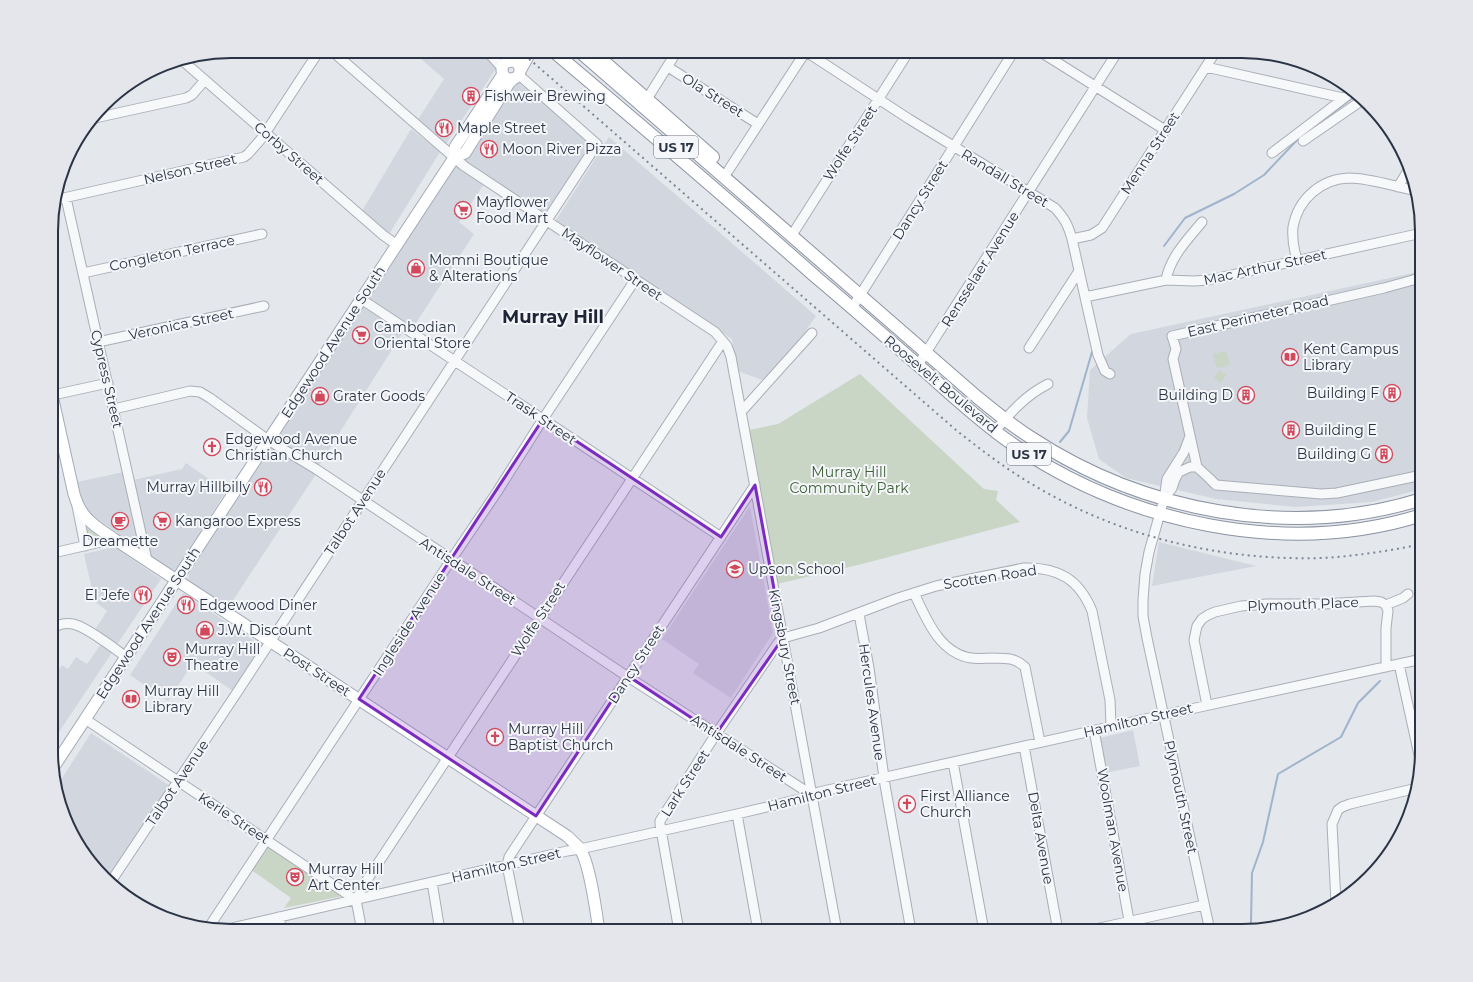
<svg xmlns="http://www.w3.org/2000/svg" width="1473" height="982" font-family="Montserrat,sans-serif">
<style>
.built{fill:#d2d6de}
.green{fill:#c9d6c5}
.lines{fill:none;stroke-linecap:round;stroke-linejoin:round}
.stream{stroke:#9fb4cc;stroke-width:2}
.minor-casing{stroke:#a9aeb7;stroke-width:11}
.major-casing{stroke:#a3abb8;stroke-width:13}
.highway-casing{stroke:#8b94a3;stroke-width:14}
.minor{stroke:#f7f8fa;stroke-width:9}
.major{stroke:#fff;stroke-width:11}
.highway{stroke:#fff;stroke-width:12}
.rail{stroke:#7d8696;stroke-width:2;stroke-dasharray:2 4;stroke-linecap:butt}
.marked{fill:#7b2cbf;fill-opacity:0.2;stroke:#7b2cbf;stroke-width:3;stroke-linejoin:round}
.labels{text-anchor:middle;stroke-width:4;stroke-linejoin:round;paint-order:stroke}
.shield{fill:#f4f6f9;stroke:#676e7b;stroke-width:1}
.shield-label{font-size:13px;font-weight:bold;fill:#2b3445}
.street-label{font-size:14px;fill:#2b3445;stroke:#f4f6f9}
.poi-label{font-size:14px;fill:#2b3445;stroke:#f4f6f9;text-anchor:start}
.park-label{font-size:14px;fill:#3f6138;stroke:#f4f6f9}
.district-label{font-size:18px;font-weight:bold;fill:#1d2536;stroke:#f4f6f9}
.rim{fill:none;stroke:#2b3445;stroke-width:2}
</style>
<rect width="100%" height="100%" fill="#e4e7ec"/>
<path class="built" d="M412,51H482L497,67L446,144L417,121L444,79Z
M517,81L591,144L544,215L464,160Z
M411,129L440,152L389,234L362,211Z
M609,137L816,316L807,329L804,337L765,381L738,371L732,339L555,222Z
M456,164L484,184L459,222L474,234L412,329L369,300Z
M1422,271V489L1372,502L1296,507L1216,499L1126,478L1099,459L1087,418L1090,370L1131,334Z
M361,306L403,332L318,467L275,440Z
M270,446L316,474L228,608L191,583L188,579L190,572Z
M186,463L226,491L175,573L151,559L133,480L182,469Z
M124,472L140,542L134,545L83,508L77,482Z
M750,506L773,633L731,698L693,673L699,664L662,639Z
M1159,542L1256,566L1152,586Z
M114,547L161,579L116,646L94,631L107,611L95,602L84,554Z
M183,593L262,646L233,691L193,663L168,701L130,675Z
M101,644L113,651L53,741V678L62,665L68,669L76,657L87,664Z
M1133,730L1140,766L1105,773L1100,738Z
M91,733L170,786L110,878L75,841L57,786Z"/>
<path class="green" d="M1226,351L1230,365L1217,368L1213,354Z
M1219,370L1226,375L1221,383L1214,378Z
M860,374L984,489L998,491L996,500L1020,522L866,563L777,584L749,430L778,424Z
M86,528H88L100,536V540L89,541L86,538Z
M270,845L343,896L284,908L291,898L250,869L265,846Z"/>
<g class="lines">
<path class="stream" d="M1164,246L1185,218L1234,194L1264,175L1298,139L1355,96
M1060,442L1069,431L1092,352
M1415,649L1422,642
M1246,931L1251,922L1252,873L1263,842L1278,774L1341,737L1358,703L1380,681"/>
<g class="minor-casing">
<path id="minor" d="M332,51L464,166L715,332L727,346L731,357L837,931
M487,51L503,69
M805,51L909,119L1055,208C1065,219 1068,225 1072,239L1098,355L1105,371L1110,374
M1039,51L1165,130
M183,61L383,235L397,245
M668,67L758,124
M1206,67L1343,98
M647,99L677,51
M95,118L186,98L192,95L205,80
M1303,141L1361,101
M1272,153L1352,92
M728,171L806,51
M1398,187L1407,172
M66,198L147,560
M55,200L244,157L248,154L262,138L319,51
M792,235L909,51
M1072,239L1091,235L1102,228L1216,51
M1297,260C1294,250 1292,238 1293,227C1298,199 1321,179 1349,178C1369,178 1393,186 1413,190
M83,273L262,234
M1422,276L1413,280L1384,288L1172,336L1176,349L1173,359L1197,467L1209,478L1216,485L1321,494L1337,493L1422,475
M1166,280C1170,257 1188,239 1202,222
M1085,297L1166,280L1194,281L1209,280L1422,233
M361,299L721,537
M852,308L1014,51
M98,342L264,306
M1029,348L1079,271
M918,365L1118,51
M53,395L108,383
M114,409L190,391L200,392L210,398L268,440L316,469L628,677L812,795
M741,412L812,333
M995,431C1011,412 1026,395 1048,384
M1190,436L1184,452L1167,479L1164,499L1149,552L1145,574L1143,600V616L1147,638L1210,931
M1164,499L1172,488L1175,479L1179,472L1190,467H1197
M77,506L85,546
M53,553L114,539
M914,593C926,618 939,653 971,658C978,659 986,658 993,658C1007,659 1014,657 1025,667L1040,742
M1386,605L1403,598L1408,594
M859,614L869,668L885,785L911,931
M53,629C58,624 66,623 73,624C87,627 114,648 126,657
M1399,664L1421,764
M1207,705L1194,640L1197,626L1202,619L1208,615L1215,612L1241,606L1267,604H1324L1374,601L1381,602L1386,605L1388,611L1386,628V667
M85,719L356,900L362,931
M1094,730L1131,931
M1024,746L1058,931
M953,762L984,931
M737,814L758,931
M112,880L236,694L597,144L519,75
M432,882L440,931
M356,900L363,886L723,341
M1336,903L1332,824L1338,810L1342,807L1350,804L1417,788
M279,917L282,931
M209,927L451,560L497,492L543,419L635,280
M223,930L567,851L580,849L737,814L800,799L819,792L1163,715L1422,659
M520,931L507,865L509,857L755,485
M679,931L660,824V821L716,734L778,643L783,638L819,628L898,598L936,586L1024,568C1058,567 1079,579 1092,611L1110,700L1111,726
M1086,931L1204,905"/>
</g>
<g class="major-casing">
<path id="major" d="M502 70a9 9 0 1 1 18 0a9 9 0 1 1-18 0Z
M508,62L514,58L520,51
M520,71L531,51
M455,157L465,153L509,83L514,78
M53,400L74,494C81,519 94,525 114,539L567,836C571,840 577,845 580,849C590,864 596,911 599,931
M53,768L450,164L455,157V147L503,74"/>
</g>
<g class="highway-casing">
<path id="highway" d="M553,51C642,126 730,201 817,278C854,309 890,341 927,373C954,397 981,422 1011,443C1127,523 1285,558 1422,515
M579,51L977,397C994,411 1011,425 1030,437C1144,512 1291,540 1422,499
M592,51L713,157"/>
</g>
<use href="#minor" class="minor"/>
<use href="#major" class="major"/>
<use href="#highway" class="highway"/>
<path class="rail" d="M520,51L956,430C986,454 1017,477 1051,495C1133,540 1229,561 1323,558C1356,556 1389,551 1422,544"/>
</g>
<path class="marked" d="M543,419L721,537L755,485L783,638L716,734L628,676L536,816L359,699Z"/>
<defs>
<g id="building-ring" transform="scale(0.9)"><circle r="9.5" fill="#f4f6f9" stroke="#d1495b" stroke-width="1.5"/><path d="M-4-6H4V6H1V3H-1V6H-4ZM-2.5-4.3h1.7v1.8h-1.7ZM.8-4.3h1.7v1.8H.8ZM-2.5-1h1.7V.8h-1.7ZM.8-1h1.7V.8H.8Z" fill="#d1495b"/></g>
<g id="restaurant-ring" transform="scale(0.9)"><circle r="9.5" fill="#f4f6f9" stroke="#d1495b" stroke-width="1.5"/><path d="M-5-6h1v4h1v-4h1v4h1v-4h1v5L-1.5 .5V6h-2V.5L-5-1ZM5-6V6H3V1.5H1.5Q1.5-4 5-6Z" fill="#d1495b"/></g>
<g id="supermarket-ring" transform="scale(0.9)"><circle r="9.5" fill="#f4f6f9" stroke="#d1495b" stroke-width="1.5"/><path d="M-6-5.5h2.5l.6 2H6L4.5 2H-2.5L-4.4-4H-6ZM-1.5 3.2a1.3 1.3 0 1 0 .1 0ZM3 3.2a1.3 1.3 0 1 0 .1 0Z" fill="#d1495b"/></g>
<g id="shop-ring" transform="scale(0.9)"><circle r="9.5" fill="#f4f6f9" stroke="#d1495b" stroke-width="1.5"/><path d="M-5-2.5h2.3a2.7 3.5 0 0 1 5.4 0H5L5.5 6h-11ZM-1.5-2.5h3a1.5 2.3 0 0 0-3 0Z" fill="#d1495b"/></g>
<g id="library-ring" transform="scale(0.9)"><circle r="9.5" fill="#f4f6f9" stroke="#d1495b" stroke-width="1.5"/><path d="M-6-4Q-3-5.5-.7-3.5V5Q-3 3-6 4ZM6-4Q3-5.5 .7-3.5V5Q3 3 6 4Z" fill="#d1495b"/></g>
<g id="church-ring" transform="scale(0.9)"><circle r="9.5" fill="#f4f6f9" stroke="#d1495b" stroke-width="1.5"/><path d="M-1.2-6h2.4v3.5h3.3v2.4h-3.3V6h-2.4V-.1h-3.3v-2.4h3.3Z" fill="#d1495b"/></g>
<g id="cafe-ring" transform="scale(0.9)"><circle r="9.5" fill="#f4f6f9" stroke="#d1495b" stroke-width="1.5"/><path d="M-5.5-4.5H6V0H3Q3 3.5 0 3.5H-2.5Q-5.5 3.5-5.5 0ZM3-3.2v2h1.7v-2ZM-6 4.5H4V6H-6Z" fill="#d1495b"/></g>
<g id="school-ring" transform="scale(0.9)"><circle r="9.5" fill="#f4f6f9" stroke="#d1495b" stroke-width="1.5"/><path d="M0-5L7-2L0 1L-7-2ZM-4 1L0 2.5L4 1V4Q0 6-4 4Z" fill="#d1495b"/></g>
<g id="theatre-ring" transform="scale(0.9)"><circle r="9.5" fill="#f4f6f9" stroke="#d1495b" stroke-width="1.5"/><path d="M-5-5.5Q0-4 5-5.5V0Q5 5 0 6Q-5 5-5 0ZM-3.3-2.5H-1v1.5H-3.3ZM1-2.5H3.3v1.5H1ZM-2.8 1Q0 5.5 2.8 1Z" fill="#d1495b"/></g>
</defs>
<g fill-rule="evenodd">
<use href="#building-ring" x="471" y="96"/>
<use href="#restaurant-ring" x="444" y="128"/>
<use href="#restaurant-ring" x="489" y="149"/>
<use href="#supermarket-ring" x="463" y="210"/>
<use href="#shop-ring" x="416" y="268"/>
<use href="#supermarket-ring" x="361" y="335"/>
<use href="#library-ring" x="1290" y="357"/>
<use href="#building-ring" x="1392" y="393"/>
<use href="#building-ring" x="1246" y="395"/>
<use href="#shop-ring" x="320" y="396"/>
<use href="#building-ring" x="1291" y="430"/>
<use href="#church-ring" x="212" y="447"/>
<use href="#building-ring" x="1384" y="454"/>
<use href="#restaurant-ring" x="263" y="487"/>
<use href="#cafe-ring" x="120" y="521"/>
<use href="#supermarket-ring" x="162" y="521"/>
<use href="#school-ring" x="735" y="569"/>
<use href="#restaurant-ring" x="143" y="595"/>
<use href="#restaurant-ring" x="186" y="605"/>
<use href="#shop-ring" x="205" y="630"/>
<use href="#theatre-ring" x="172" y="657"/>
<use href="#library-ring" x="131" y="699"/>
<use href="#church-ring" x="495" y="737"/>
<use href="#church-ring" x="907" y="804"/>
<use href="#theatre-ring" x="295" y="877"/>
</g>
<g class="labels">
<g class="shield">
<rect x="654" y="136" width="44" height="22" rx="3"/>
<rect x="1007" y="443" width="44" height="22" rx="3"/>
</g>
<g class="shield-label">
<text x="676" y="152">US 17</text>
<text x="1029" y="459">US 17</text>
</g>
<g class="street-label">
<text transform="translate(713 95) rotate(32)" y="5">Ola Street</text>
<text transform="translate(850 143) rotate(-57)" y="5">Wolfe Street</text>
<text transform="translate(289 153) rotate(41)" y="5">Corby Street</text>
<text transform="translate(1150 153) rotate(-57)" y="5">Menna Street</text>
<text transform="translate(190 169) rotate(-13)" y="5">Nelson Street</text>
<text transform="translate(1005 178) rotate(31)" y="5">Randall Street</text>
<text transform="translate(920 200) rotate(-58)" y="5">Dancy Street</text>
<text transform="translate(172 253) rotate(-12)" y="5">Congleton Terrace</text>
<text transform="translate(612 264) rotate(34)" y="5">Mayflower Street</text>
<text transform="translate(1265 267) rotate(-12)" y="5">Mac Arthur Street</text>
<text transform="translate(980 269) rotate(-58)" y="5">Rensselaer Avenue</text>
<text transform="translate(1258 316) rotate(-13)" y="5">East Perimeter Road</text>
<text transform="translate(181 324) rotate(-12)" y="5">Veronica Street</text>
<text transform="translate(333 342) rotate(-57)" y="5">Edgewood Avenue South</text>
<text transform="translate(107 379) rotate(77)" y="5">Cypress Street</text>
<text transform="translate(941 384) rotate(40)" y="5">Roosevelt Boulevard</text>
<text transform="translate(541 418) rotate(34)" y="5">Trask Street</text>
<text transform="translate(355 512) rotate(-57)" y="5">Talbot Avenue</text>
<text transform="translate(468 571) rotate(33)" y="5">Antisdale Street</text>
<text transform="translate(990 577) rotate(-9)" y="5">Scotten Road</text>
<text transform="translate(1303 604) rotate(-2)" y="5">Plymouth Place</text>
<text transform="translate(538 619) rotate(-57)" y="5">Wolfe Street</text>
<text transform="translate(148 623) rotate(-57)" y="5">Edgewood Avenue South</text>
<text transform="translate(409 624) rotate(-57)" y="5">Ingleside Avenue</text>
<text transform="translate(785 647) rotate(79)" y="5">Kingsbury Street</text>
<text transform="translate(636 664) rotate(-57)" y="5">Dancy Street</text>
<text transform="translate(317 672) rotate(33)" y="5">Post Street</text>
<text transform="translate(872 702) rotate(82)" y="5">Hercules Avenue</text>
<text transform="translate(1138 720) rotate(-13)" y="5">Hamilton Street</text>
<text transform="translate(739 748) rotate(33)" y="5">Antisdale Street</text>
<text transform="translate(177 783) rotate(-56)" y="5">Talbot Avenue</text>
<text transform="translate(685 783) rotate(-57)" y="5">Lark Street</text>
<text transform="translate(822 793) rotate(-14)" y="5">Hamilton Street</text>
<text transform="translate(1181 797) rotate(78)" y="5">Plymouth Street</text>
<text transform="translate(234 818) rotate(33)" y="5">Kerle Street</text>
<text transform="translate(1113 830) rotate(80)" y="5">Woolman Avenue</text>
<text transform="translate(1041 838) rotate(80)" y="5">Delta Avenue</text>
<text transform="translate(506 865) rotate(-13)" y="5">Hamilton Street</text>
</g>
<g class="poi-label">
<text x="484" y="101">Fishweir Brewing</text>
<text x="457" y="133">Maple Street</text>
<text x="502" y="154">Moon River Pizza</text>
<text x="476" y="207">Mayflower<tspan x="476" dy="16">Food Mart</tspan></text>
<text x="429" y="265">Momni Boutique<tspan x="429" dy="16">&amp; Alterations</tspan></text>
<text x="374" y="332">Cambodian<tspan x="374" dy="16">Oriental Store</tspan></text>
<text x="1303" y="354">Kent Campus<tspan x="1303" dy="16">Library</tspan></text>
<text x="1379" y="398" text-anchor="end">Building F</text>
<text x="1233" y="400" text-anchor="end">Building D</text>
<text x="333" y="401">Grater Goods</text>
<text x="1304" y="435">Building E</text>
<text x="225" y="444">Edgewood Avenue<tspan x="225" dy="16">Christian Church</tspan></text>
<text x="1371" y="459" text-anchor="end">Building G</text>
<text x="250" y="492" text-anchor="end">Murray Hillbilly</text>
<text x="175" y="526">Kangaroo Express</text>
<text x="120" y="546" text-anchor="middle">Dreamette</text>
<text x="748" y="574">Upson School</text>
<text x="130" y="600" text-anchor="end">El Jefe</text>
<text x="199" y="610">Edgewood Diner</text>
<text x="218" y="635">J.W. Discount</text>
<text x="185" y="654">Murray Hill<tspan x="185" dy="16">Theatre</tspan></text>
<text x="144" y="696">Murray Hill<tspan x="144" dy="16">Library</tspan></text>
<text x="508" y="734">Murray Hill<tspan x="508" dy="16">Baptist Church</tspan></text>
<text x="920" y="801">First Alliance<tspan x="920" dy="16">Church</tspan></text>
<text x="308" y="874">Murray Hill<tspan x="308" dy="16">Art Center</tspan></text>
</g>
<g class="park-label">
<text x="849" y="477">Murray Hill<tspan x="849" dy="16">Community Park</tspan></text>
</g>
<g class="district-label">
<text x="553" y="323">Murray Hill</text>
</g>
</g>
<path d="M0 0H1473V982H0ZM231 58H1242A173 173 0 0 1 1415 231V751A173 173 0 0 1 1242 924H231A173 173 0 0 1 58 751V231A173 173 0 0 1 231 58Z" fill="#e4e6eb" fill-rule="evenodd"/>
<path class="rim" d="M231 58H1242A173 173 0 0 1 1415 231V751A173 173 0 0 1 1242 924H231A173 173 0 0 1 58 751V231A173 173 0 0 1 231 58Z"/>
</svg>
